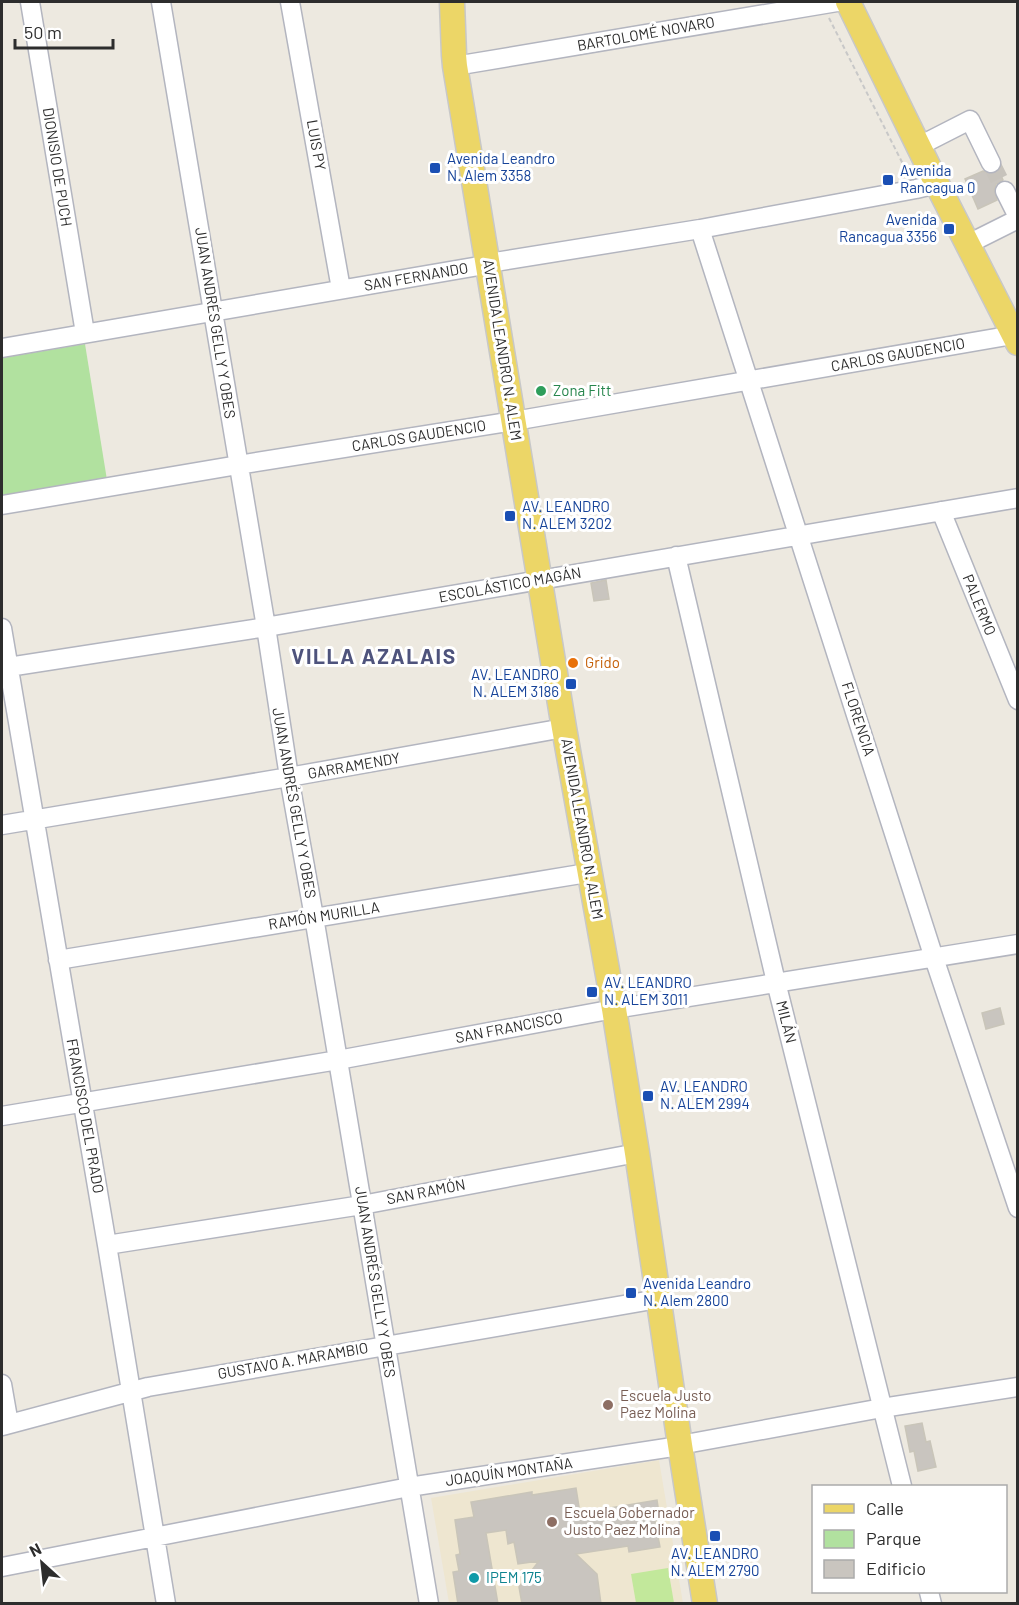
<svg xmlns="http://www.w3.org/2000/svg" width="1019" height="1605" font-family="Barlow,sans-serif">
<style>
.education{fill:#eee6d0}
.green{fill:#b1e19f}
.pitch{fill:#c2e89b}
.building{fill:#c9c5bf;stroke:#c9c5b9;stroke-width:1.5}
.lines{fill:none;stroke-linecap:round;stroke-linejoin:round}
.minor-tunnel{stroke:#c7c3bc;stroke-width:18;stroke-dasharray:18 9;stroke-linecap:butt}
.minor-casing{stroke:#b3b5bf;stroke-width:21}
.major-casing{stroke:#c8c8c8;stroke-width:27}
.path{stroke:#c8c8c8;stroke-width:2;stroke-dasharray:4.5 3;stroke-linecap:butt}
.minor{stroke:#fff;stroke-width:18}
.major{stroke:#ecd667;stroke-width:24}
.transit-dot{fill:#1a4fb4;stroke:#fff;stroke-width:2}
.leisure-dot{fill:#2e9e5b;stroke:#fff;stroke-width:2}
.food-dot{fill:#e8710a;stroke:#fff;stroke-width:2}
.education-dot{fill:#8d6e63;stroke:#fff;stroke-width:2}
.culture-dot{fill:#0f9aa8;stroke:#fff;stroke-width:2}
.labels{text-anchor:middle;stroke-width:6;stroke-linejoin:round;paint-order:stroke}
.street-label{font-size:15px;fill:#2d2d2d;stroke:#fff}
.transit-label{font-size:15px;fill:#164399;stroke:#fff;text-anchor:start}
.leisure-label{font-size:15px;fill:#27864d;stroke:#fff;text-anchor:start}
.food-label{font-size:15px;fill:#c56008;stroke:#fff;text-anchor:start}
.education-label{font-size:15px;fill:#785e54;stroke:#fff;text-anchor:start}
.culture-label{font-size:15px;fill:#0d838f;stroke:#fff;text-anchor:start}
.district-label{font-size:21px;font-weight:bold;letter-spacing:1.5px;fill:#4e537c;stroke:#fff}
</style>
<rect width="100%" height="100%" fill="#ede9e0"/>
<path class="education" d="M659,1460L683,1603H449L431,1498Z"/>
<path class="green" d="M85,344L107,480L2,498V358Z"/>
<path class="pitch" d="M668,1568L674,1603H636L631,1574Z"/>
<path class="building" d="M983,171L991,174L999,171L1003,180L996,184L994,190L997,200L978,209L965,179Z
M606,580L609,599L594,601L591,583Z
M1000,1008L1004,1024L986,1029L982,1013Z
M922,1423L926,1442L930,1441L936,1467L918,1471L914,1451L910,1452L905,1426Z
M576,1488L580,1513L657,1500L660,1520L655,1521L660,1547L629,1552L628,1546L576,1554L597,1574L601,1604H522L519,1587L539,1561L518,1564L514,1542L508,1544L506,1530L486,1533L498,1604H458L453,1572L459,1571L456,1555L460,1554L455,1520L474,1517L471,1502L532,1492V1495Z"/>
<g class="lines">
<path class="minor-tunnel" d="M991,163L1005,191"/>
<g class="minor-casing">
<path id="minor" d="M30,2L85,333
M161,2L266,627L289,777L314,917L429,1604
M290,2L341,289
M455,66L837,2
M919,146L970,120L991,163
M1005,191L1018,217
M700,229L934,958L1018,1208
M968,244L1018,219
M2,348L479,266L495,262L700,229L916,189L937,184
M2,505L238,465L514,421L1013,335
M941,511L1018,700
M676,556L776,982L902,1486
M2,628L107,1245L166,1604
M2,668L266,627L1018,498
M2,825L289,777L564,728
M58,960L581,874L589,871
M2,1116L338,1060L614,1009L1018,944
M107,1245L362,1205L637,1153
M2,1384L9,1424
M2,1426L148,1387L658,1299
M2,1567L409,1487L673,1447L680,1445L882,1408L1018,1387
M929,1592L932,1604"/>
</g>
<g class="major-casing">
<path id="major" d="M452,2L454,55L455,66L564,728L614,1009L637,1153L680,1445L705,1604
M848,2L937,184L1018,343"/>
</g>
<path class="path" d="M829,18L909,176"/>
<use href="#minor" class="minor"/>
<use href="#major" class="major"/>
</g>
<g class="transit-dot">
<rect x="429" y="162" width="12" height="12" rx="3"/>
<rect x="882" y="174" width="12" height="12" rx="3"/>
<rect x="943" y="223" width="12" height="12" rx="3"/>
<rect x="504" y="510" width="12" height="12" rx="3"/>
<rect x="565" y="678" width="12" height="12" rx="3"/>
<rect x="586" y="986" width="12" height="12" rx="3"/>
<rect x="642" y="1090" width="12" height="12" rx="3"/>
<rect x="625" y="1287" width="12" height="12" rx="3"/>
<rect x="709" y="1530" width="12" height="12" rx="3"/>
</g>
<circle class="leisure-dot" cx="541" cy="391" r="6"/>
<circle class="food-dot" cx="573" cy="663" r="6"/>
<g class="education-dot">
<circle cx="608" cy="1405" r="6"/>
<circle cx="552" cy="1522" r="6"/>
</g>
<circle class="culture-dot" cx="474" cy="1578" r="6"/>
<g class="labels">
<g class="street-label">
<text transform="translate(646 34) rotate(-10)" y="5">BARTOLOMÉ NOVARO</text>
<text transform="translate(316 145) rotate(80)" y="5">LUIS PY</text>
<text transform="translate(57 167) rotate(81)" y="5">DIONISIO DE PUCH</text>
<text transform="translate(416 277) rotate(-10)" y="5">SAN FERNANDO</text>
<text transform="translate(215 323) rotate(81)" y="5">JUAN ANDRÉS GELLY Y OBES</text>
<text transform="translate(502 350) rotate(81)" y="5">AVENIDA LEANDRO N. ALEM</text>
<text transform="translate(898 355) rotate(-10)" y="5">CARLOS GAUDENCIO</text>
<text transform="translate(419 436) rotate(-9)" y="5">CARLOS GAUDENCIO</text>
<text transform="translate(510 585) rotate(-10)" y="5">ESCOLÁSTICO MAGÁN</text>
<text transform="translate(979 605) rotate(68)" y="5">PALERMO</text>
<text transform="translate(858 719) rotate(72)" y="5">FLORENCIA</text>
<text transform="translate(354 766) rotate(-10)" y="5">GARRAMENDY</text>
<text transform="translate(294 803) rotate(80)" y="5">JUAN ANDRÉS GELLY Y OBES</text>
<text transform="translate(582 829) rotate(80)" y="5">AVENIDA LEANDRO N. ALEM</text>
<text transform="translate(324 916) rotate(-9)" y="5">RAMÓN MURILLA</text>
<text transform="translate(786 1022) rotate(76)" y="5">MILÁN</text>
<text transform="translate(509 1028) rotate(-11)" y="5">SAN FRANCISCO</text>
<text transform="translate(85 1116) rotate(80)" y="5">FRANCISCO DEL PRADO</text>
<text transform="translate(426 1192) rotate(-11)" y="5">SAN RAMÓN</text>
<text transform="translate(375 1282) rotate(81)" y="5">JUAN ANDRÉS GELLY Y OBES</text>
<text transform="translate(293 1361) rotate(-10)" y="5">GUSTAVO A. MARAMBIO</text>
<text transform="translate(509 1472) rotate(-8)" y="5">JOAQUÍN MONTAÑA</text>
</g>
<g class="transit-label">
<text x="447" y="164">Avenida Leandro<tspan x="447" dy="17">N. Alem 3358</tspan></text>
<text x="900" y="176">Avenida<tspan x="900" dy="17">Rancagua 0</tspan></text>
<text x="937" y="225" text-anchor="end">Avenida<tspan x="937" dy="17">Rancagua 3356</tspan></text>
<text x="522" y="512">AV. LEANDRO<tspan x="522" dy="17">N. ALEM 3202</tspan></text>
<text x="559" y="680" text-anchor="end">AV. LEANDRO<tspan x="559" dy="17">N. ALEM 3186</tspan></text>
<text x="604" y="988">AV. LEANDRO<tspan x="604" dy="17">N. ALEM 3011</tspan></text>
<text x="660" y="1092">AV. LEANDRO<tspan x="660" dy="17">N. ALEM 2994</tspan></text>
<text x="643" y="1289">Avenida Leandro<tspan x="643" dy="17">N. Alem 2800</tspan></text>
<text x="715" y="1559" text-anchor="middle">AV. LEANDRO<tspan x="715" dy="17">N. ALEM 2790</tspan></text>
</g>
<g class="leisure-label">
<text x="553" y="396">Zona Fitt</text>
</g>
<g class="food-label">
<text x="585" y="668">Grido</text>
</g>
<g class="education-label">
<text x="620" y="1401">Escuela Justo<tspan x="620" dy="17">Paez Molina</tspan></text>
<text x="564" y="1518">Escuela Gobernador<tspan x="564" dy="17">Justo Paez Molina</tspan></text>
</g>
<g class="culture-label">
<text x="486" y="1583">IPEM 175</text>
</g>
<g class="district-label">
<text x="374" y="664">VILLA AZALAIS</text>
</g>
</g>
<rect width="1019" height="1605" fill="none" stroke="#2d2d2d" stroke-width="6"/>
<rect x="812" y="1485" width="195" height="108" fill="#ffffff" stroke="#ababab" stroke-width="1.5"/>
<rect x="824" y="1504" width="30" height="9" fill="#ecd667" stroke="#ababab" stroke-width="1.5"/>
<text x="866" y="1515" font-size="18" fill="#2d2d2d">Calle</text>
<rect x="824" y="1530" width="30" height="18" fill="#b1e19f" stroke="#ababab" stroke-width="1.5"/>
<text x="866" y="1545" font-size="18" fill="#2d2d2d">Parque</text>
<rect x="824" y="1560" width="30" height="18" fill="#c9c5bf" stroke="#ababab" stroke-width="1.5"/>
<text x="866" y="1575" font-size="18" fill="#2d2d2d">Edificio</text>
<g transform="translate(42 1563) rotate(333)" stroke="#ffffff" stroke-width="4.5" paint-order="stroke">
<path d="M0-4.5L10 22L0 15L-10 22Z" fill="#2d2d2d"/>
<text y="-9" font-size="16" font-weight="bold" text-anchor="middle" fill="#2d2d2d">N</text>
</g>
<path d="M15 39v9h98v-9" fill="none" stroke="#2d2d2d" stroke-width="3"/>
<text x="24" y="39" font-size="18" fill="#2d2d2d" stroke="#ffffff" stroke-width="4.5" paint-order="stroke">50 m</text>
</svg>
